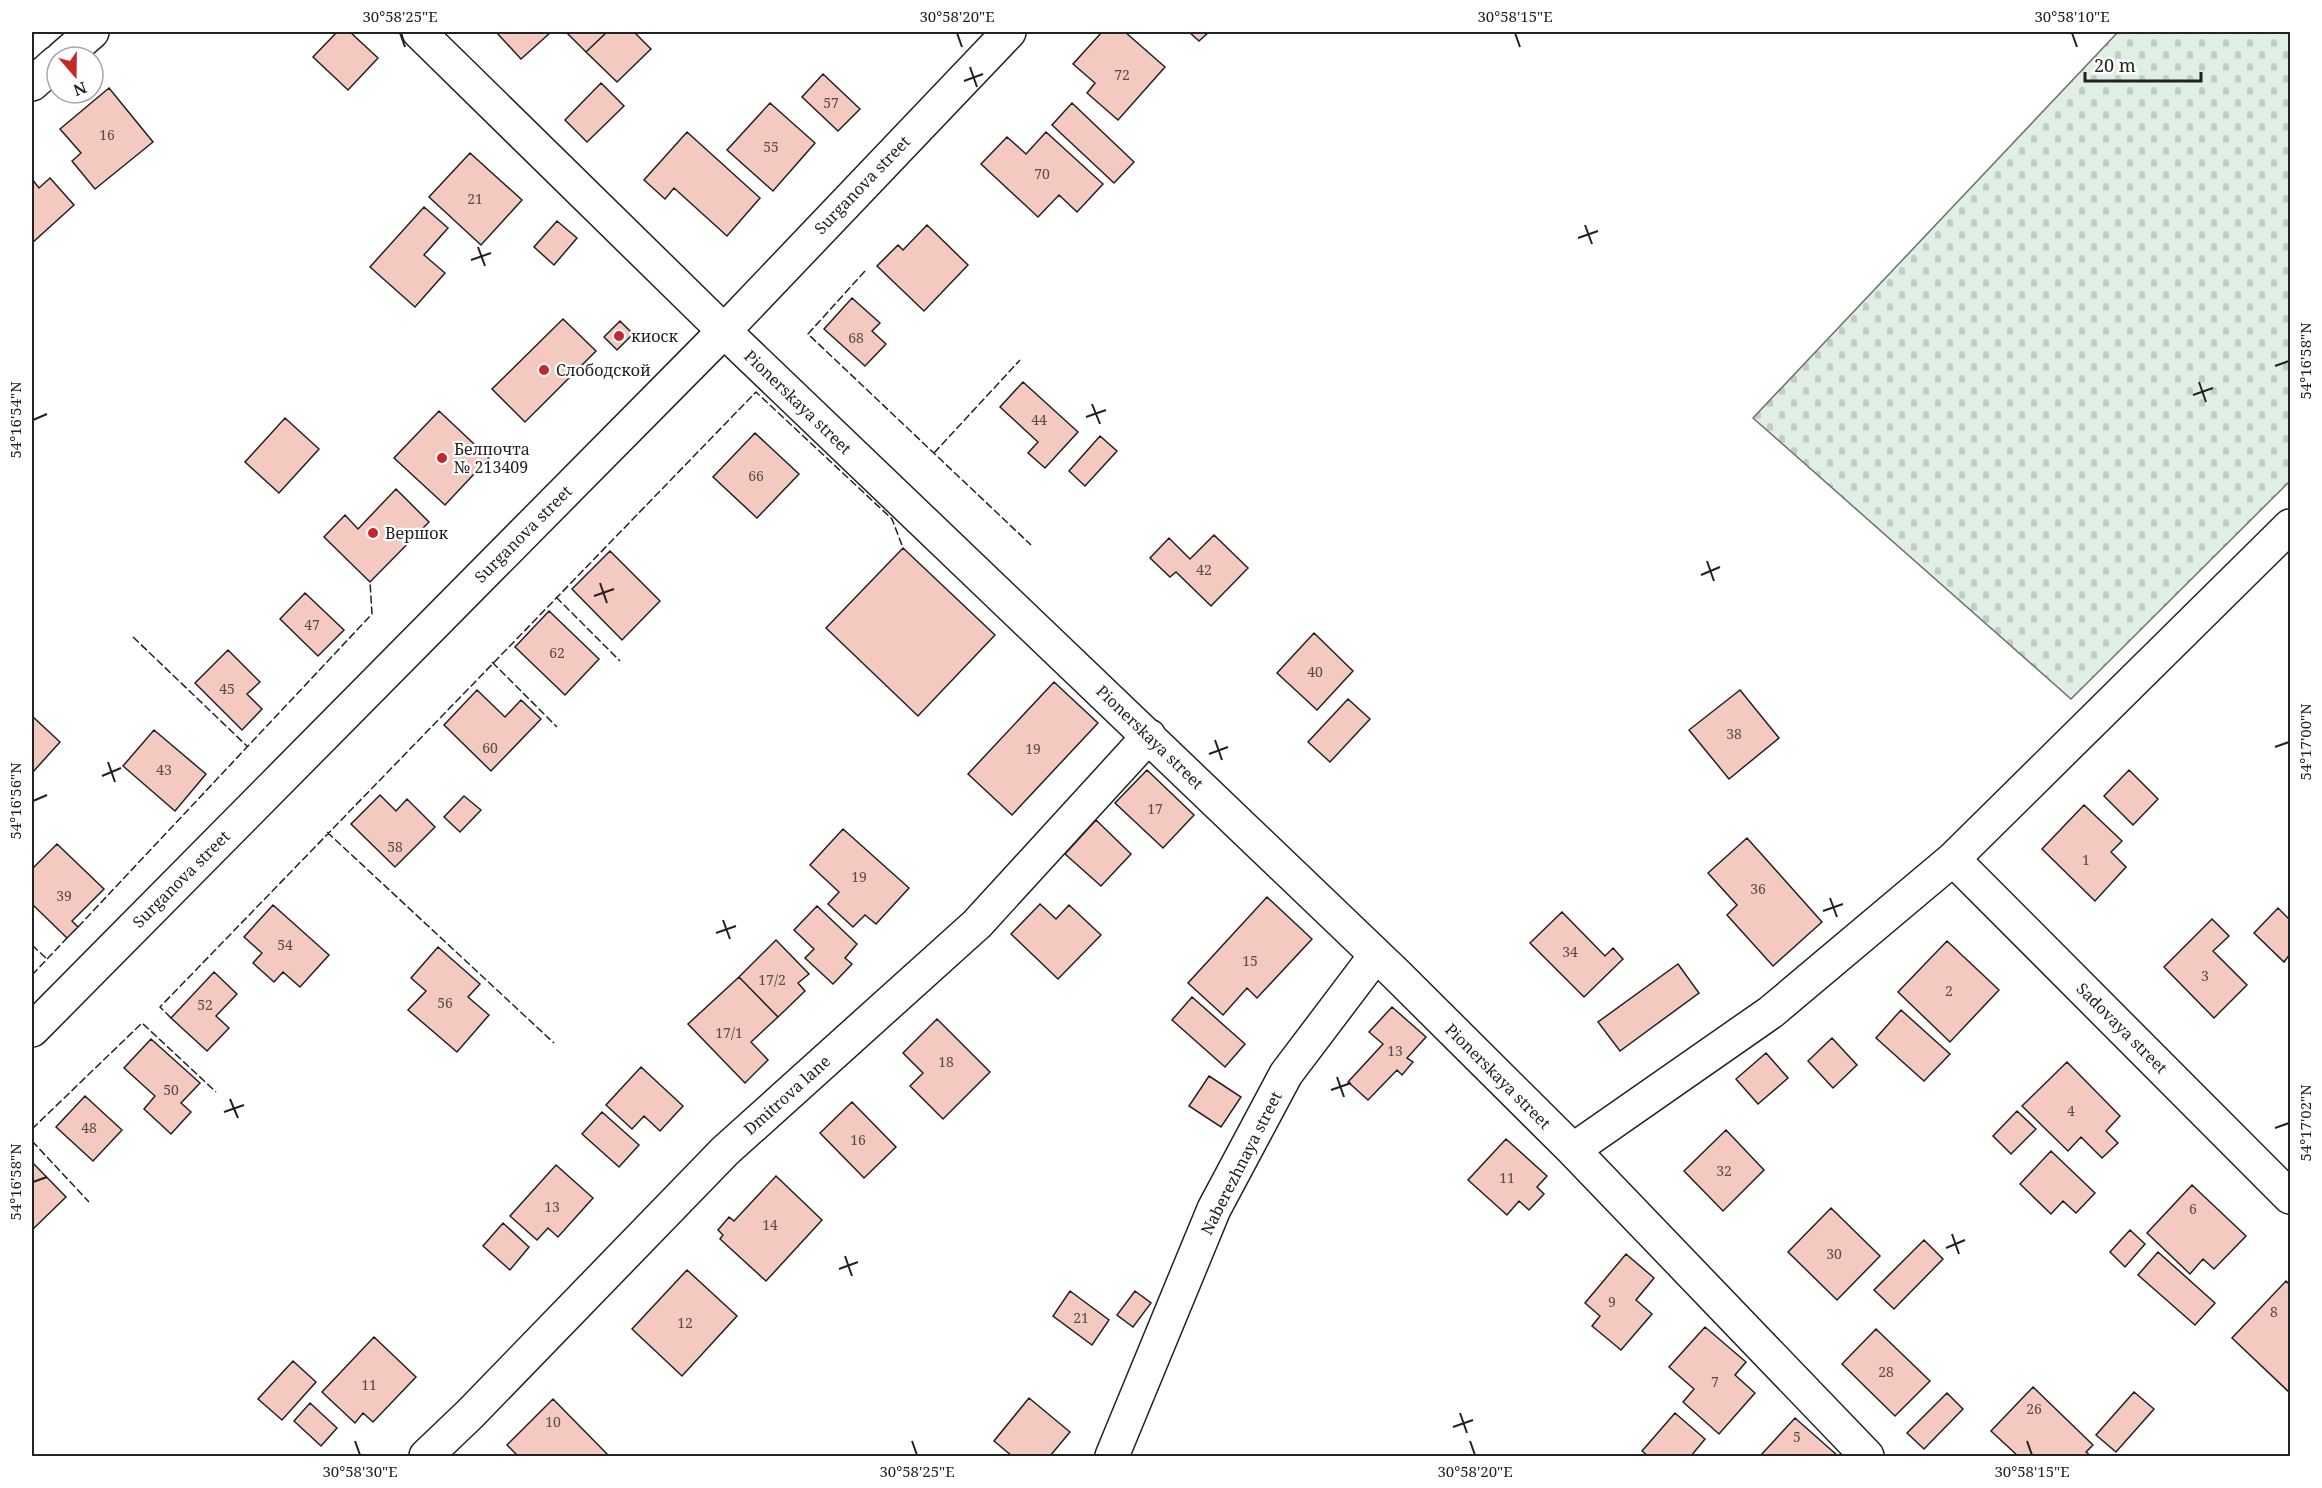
<svg xmlns="http://www.w3.org/2000/svg" width="2322" height="1488" font-family="'Noto Serif',serif">
<style>
.cemetery{fill:url(#cemetery-stones);stroke:#6f6f6f;stroke-width:1.5}
.building{fill:#f3c9c0;stroke:#222;stroke-width:1.5}
.lines{fill:none;stroke-linecap:round;stroke-linejoin:round}
.minor-casing{stroke:#222;stroke-width:36}
.major-casing{stroke:#222;stroke-width:36}
.minor{stroke:#fff;stroke-width:33}
.major{stroke:#fff;stroke-width:33}
.fence{stroke:#222;stroke-width:1.5;stroke-dasharray:8 3;stroke-linecap:butt}
.ticks{fill:none;stroke:#222;stroke-width:2}
.poi-dot{fill:#c62828;stroke:#fff;stroke-width:2}
.labels{text-anchor:middle;stroke-width:4.5;stroke-linejoin:round;paint-order:stroke}
.number-label{font-size:14px;fill:#564c4a}
.street-label{font-size:16px;fill:#222;stroke:#fff}
.poi-label{font-size:16px;fill:#222;stroke:#fff;text-anchor:start}
.neatline{fill:none;stroke:#222;stroke-width:2}
.ticks-label{font-size:15px;text-anchor:middle;fill:#222}
</style>
<defs>
<pattern id="cemetery-stones" width="16" height="16" patternUnits="userSpaceOnUse" patternTransform="scale(1.5)"><rect width="16" height="16" fill="#e0efe3"/><path d="M2 7V4a2 2 0 0 1 4 0v3zM10 15v-3a2 2 0 0 1 4 0v3z" fill="#c0cdc2"/></pattern>
</defs>
<rect width="100%" height="100%" fill="#fff"/>
<path class="cemetery" d="M2118,32H2290V481L2071,699L1753,418Z"/>
<path class="building" d="M337,32H350L378,58L348,90L313,57Z
M496,32H551L521,59Z
M566,32H607L586,52Z
M607,32H634L651,49L617,82L586,52Z
M1102,32H1125L1165,67L1118,120L1087,93L1095,83L1073,64Z
M1189,32H1209L1199,41Z
M823,74L860,109L838,131L802,97Z
M601,83L624,106L587,142L565,120Z
M109,88L153,142L95,189L72,161L81,153L60,129Z
M770,103L815,143L773,191L727,150Z
M1072,103L1134,162L1114,183L1052,125Z
M687,132L760,198L727,236L674,188L665,199L644,180Z
M1046,132L1103,184L1077,212L1059,195L1038,217L981,164L1007,137L1026,154Z
M470,153L522,200L481,245L429,197Z
M50,178L74,205L32,243V179L39,188Z
M424,207L448,228L424,255L445,273L415,307L370,267Z
M557,221L577,238L554,265L534,247Z
M927,225L968,265L924,311L877,266L898,245L903,250Z
M852,298L880,323L872,331L886,344L865,366L824,329Z
M563,319L596,351L525,422L492,389Z
M620,321L633,334L617,350L604,337Z
M1023,382L1078,432L1045,468L1028,453L1038,442L1000,407Z
M439,411L489,458L445,505L394,458Z
M285,418L319,449L279,493L245,462Z
M755,433L799,474L757,518L713,477Z
M1100,436L1117,451L1085,486L1069,471Z
M396,489L429,522L370,582L324,537L345,515L358,529Z
M1214,535L1248,568L1211,606L1176,572L1170,577L1150,558L1169,538L1190,559Z
M903,548L995,635L918,716L826,628Z
M610,551L660,601L622,640L572,589Z
M305,593L344,630L318,656L280,619Z
M549,611L599,659L565,695L515,647Z
M1314,633L1353,671L1317,710L1277,673Z
M228,650L260,682L247,694L262,709L242,730L195,683Z
M1054,682L1098,723L1012,815L968,774Z
M477,690L505,717L521,700L541,719L491,771L444,725Z
M1740,690L1779,738L1729,779L1689,730Z
M1348,699L1370,719L1330,762L1308,742Z
M32,716L60,742L32,773Z
M154,730L206,774L175,811L123,766Z
M1147,770L1194,815L1163,848L1115,803Z
M2129,770L2158,799L2133,825L2104,796Z
M380,795L396,811L407,799L435,827L395,867L351,824Z
M464,796L481,810L460,832L444,817Z
M2084,805L2122,841L2111,852L2126,867L2095,901L2042,849Z
M1096,820L1131,854L1101,886L1065,854Z
M843,829L909,888L876,924L865,915L853,927L828,904L839,892L810,865Z
M1747,838L1822,922L1773,966L1727,915L1737,905L1708,873Z
M57,844L104,889L72,921L78,927L67,938L32,904V869Z
M1267,897L1312,939L1257,998L1247,988L1223,1015L1188,983Z
M1040,904L1056,919L1069,905L1101,935L1058,979L1011,934Z
M273,905L329,955L300,987L283,972L274,982L253,963L262,953L244,937Z
M817,906L857,944L845,958L852,964L833,984L805,958L814,949L794,930Z
M2278,908L2290,920V954L2284,962L2254,933Z
M1562,912L1605,956L1613,948L1623,959L1584,997L1530,943Z
M2212,919L2229,936L2213,951L2247,985L2214,1018L2164,967Z
M776,940L809,974L798,983L805,991L778,1017L739,977Z
M1947,941L1999,990L1950,1042L1898,992Z
M438,947L480,984L468,997L489,1015L457,1052L408,1010L426,991L411,978Z
M1678,964L1699,993L1620,1051L1598,1022Z
M214,972L237,994L216,1016L229,1028L207,1051L171,1018Z
M739,977L778,1017L751,1042L768,1060L745,1083L688,1024Z
M1192,997L1245,1044L1225,1067L1172,1020Z
M1392,1007L1426,1037L1407,1058L1413,1062L1402,1075L1397,1070L1368,1100L1348,1082L1383,1044L1369,1032Z
M1901,1010L1950,1054L1924,1081L1876,1038Z
M937,1019L990,1072L943,1119L910,1086L923,1073L903,1053Z
M1832,1038L1857,1065L1833,1088L1808,1061Z
M151,1039L200,1083L181,1103L191,1112L171,1134L144,1109L155,1096L124,1068Z
M1766,1053L1788,1078L1758,1104L1736,1079Z
M2067,1062L2120,1116L2106,1131L2118,1143L2102,1158L2081,1137L2068,1151L2022,1106Z
M641,1067L683,1106L660,1131L644,1116L632,1129L606,1105Z
M1209,1076L1241,1097L1221,1127L1189,1106Z
M85,1096L122,1130L93,1161L56,1127Z
M852,1102L896,1147L864,1178L820,1133Z
M2017,1111L2036,1129L2011,1154L1993,1136Z
M602,1112L639,1145L619,1167L582,1134Z
M1726,1130L1764,1170L1723,1211L1684,1171Z
M1506,1139L1547,1176L1537,1187L1544,1194L1529,1210L1519,1201L1507,1215L1468,1180Z
M2051,1151L2095,1193L2076,1213L2063,1201L2051,1214L2020,1184Z
M32,1162L66,1197L32,1230Z
M556,1165L593,1198L558,1237L548,1228L537,1240L510,1216Z
M776,1176L822,1220L766,1281L720,1239L723,1235L718,1230L729,1217L734,1221Z
M2192,1185L2246,1236L2214,1269L2203,1259L2190,1274L2147,1233Z
M1831,1208L1880,1256L1837,1300L1788,1252Z
M503,1223L529,1247L510,1270L483,1246Z
M2130,1230L2145,1244L2125,1267L2110,1252Z
M1924,1240L1943,1259L1894,1309L1874,1290Z
M2158,1252L2215,1303L2195,1325L2138,1275Z
M1626,1254L1654,1278L1636,1300L1652,1314L1621,1350L1592,1326L1600,1316L1585,1303Z
M687,1270L737,1316L682,1376L632,1329Z
M2286,1281L2290,1285V1393L2232,1338Z
M1070,1291L1109,1320L1092,1345L1053,1316Z
M1135,1291L1151,1303L1133,1327L1117,1315Z
M1705,1327L1746,1362L1735,1375L1755,1393L1719,1434L1683,1402L1694,1389L1669,1367Z
M1876,1329L1930,1381L1895,1416L1842,1364Z
M374,1337L416,1377L373,1422L363,1413L355,1423L322,1392Z
M293,1361L316,1382L282,1420L258,1399Z
M2033,1387L2093,1445L2086,1452L2091,1456H2018L1991,1431Z
M2134,1392L2154,1409L2116,1452L2096,1435Z
M1947,1393L1963,1409L1924,1449L1907,1433Z
M1029,1398L1070,1432L1050,1456H1012L994,1441Z
M553,1399L609,1456H518L507,1445Z
M310,1403L337,1428L321,1446L294,1421Z
M1675,1413L1705,1439L1691,1456H1648L1642,1451Z
M1795,1418L1838,1456H1760Z"/>
<g class="lines">
<g class="minor-casing">
<path id="minor" d="M419,32L724,331L1396,974L1573,1150L1867,1456
M63,57L92,32
M32,84L57,62
M1953,859L2290,1197
M1573,1150L1771,1012L1953,859L2290,526
M426,1456L470,1414L725,1151L977,924L1149,736
M1112,1456L1214,1209L1286,1074L1376,955"/>
</g>
<g class="major-casing">
<path id="major" d="M32,1030L724,331L1009,32"/>
</g>
<use href="#minor" class="minor"/>
<use href="#major" class="major"/>
<path class="fence" d="M865,271L808,334L1031,545
M934,453L1020,360
M556,597L620,661
M133,637L248,747
M492,662L557,727
M327,832L554,1043
M78,927L372,614L370,582
M32,945L47,959
M32,975L67,938
M171,1018L160,1007L756,392L892,519L903,548
M32,1129L142,1023L216,1092
M32,1141L89,1202"/>
</g>
<path class="ticks" d="M400,33L405,47M957,33L962,47M1515,33L1520,47M2072,33L2077,47M970,67L977,87M964,81L983,74M1585,225L1592,244M1578,238L1598,231M478,247L485,266M471,260L491,253M2275,366L2289,361M2199,382L2206,402M2193,395L2213,388M1092,404L1100,424M1086,417L1106,410M33,420L47,414M1707,561L1714,581M1701,575L1720,567M600,583L607,603M594,596L614,589M1215,740L1222,760M2275,747L2289,742M1209,754L1228,747M108,762L115,782M102,776L121,768M33,801L47,795M1830,898L1837,917M1823,911L1843,904M723,920L730,939M716,933L736,926M1337,1077L1344,1097M1331,1090L1351,1083M230,1099L238,1118M224,1112L244,1105M2275,1128L2289,1123M33,1182L47,1177M1952,1234L1959,1254M1946,1248L1965,1240M845,1256L852,1276M839,1269L858,1262M1460,1413L1467,1433M1453,1427L1473,1420M355,1441L360,1455M912,1441L917,1455M1470,1441L1475,1455M2027,1441L2032,1455"/>
<g class="poi-dot">
<circle cx="619" cy="336" r="6"/>
<circle cx="544" cy="370" r="6"/>
<circle cx="442" cy="458" r="6"/>
<circle cx="373" cy="533" r="6"/>
</g>
<g class="labels">
<g class="number-label">
<text x="1122" y="80">72</text>
<text x="831" y="108">57</text>
<text x="107" y="140">16</text>
<text x="771" y="152">55</text>
<text x="1042" y="179">70</text>
<text x="475" y="204">21</text>
<text x="856" y="343">68</text>
<text x="1039" y="425">44</text>
<text x="756" y="481">66</text>
<text x="1204" y="575">42</text>
<text x="312" y="630">47</text>
<text x="557" y="658">62</text>
<text x="1315" y="677">40</text>
<text x="227" y="694">45</text>
<text x="1734" y="739">38</text>
<text x="490" y="753">60</text>
<text x="1033" y="754">19</text>
<text x="164" y="775">43</text>
<text x="1155" y="814">17</text>
<text x="395" y="852">58</text>
<text x="2086" y="865">1</text>
<text x="859" y="882">19</text>
<text x="1758" y="894">36</text>
<text x="64" y="901">39</text>
<text x="285" y="950">54</text>
<text x="1570" y="957">34</text>
<text x="1250" y="966">15</text>
<text x="2205" y="981">3</text>
<text x="772" y="985">17/2</text>
<text x="1949" y="996">2</text>
<text x="445" y="1008">56</text>
<text x="205" y="1010">52</text>
<text x="729" y="1038">17/1</text>
<text x="1395" y="1056">13</text>
<text x="946" y="1067">18</text>
<text x="171" y="1095">50</text>
<text x="2071" y="1116">4</text>
<text x="89" y="1133">48</text>
<text x="858" y="1145">16</text>
<text x="1724" y="1176">32</text>
<text x="1507" y="1183">11</text>
<text x="552" y="1212">13</text>
<text x="2193" y="1214">6</text>
<text x="770" y="1230">14</text>
<text x="1834" y="1259">30</text>
<text x="1612" y="1307">9</text>
<text x="2274" y="1317">8</text>
<text x="1081" y="1323">21</text>
<text x="685" y="1328">12</text>
<text x="1886" y="1377">28</text>
<text x="1715" y="1387">7</text>
<text x="369" y="1390">11</text>
<text x="2034" y="1414">26</text>
<text x="553" y="1427">10</text>
<text x="1797" y="1442">5</text>
</g>
<g class="street-label">
<text transform="translate(862 185) rotate(-46)" y="6">Surganova street</text>
<text transform="translate(798 402) rotate(44)" y="6">Pionerskaya street</text>
<text transform="translate(523 534) rotate(-45)" y="6">Surganova street</text>
<text transform="translate(1150 737) rotate(44)" y="6">Pionerskaya street</text>
<text transform="translate(181 879) rotate(-45)" y="6">Surganova street</text>
<text transform="translate(2122 1028) rotate(45)" y="6">Sadovaya street</text>
<text transform="translate(1498 1076) rotate(45)" y="6">Pionerskaya street</text>
<text transform="translate(787 1095) rotate(-42)" y="6">Dmitrova lane</text>
<text transform="translate(1241 1163) rotate(-63)" y="6">Naberezhnaya street</text>
</g>
<g class="poi-label">
<text x="631" y="342">киоск</text>
<text x="556" y="376">Слободской</text>
<text x="454" y="455">Белпочта<tspan x="454" dy="18">№ 213409</tspan></text>
<text x="385" y="539">Вершок</text>
</g>
</g>
<rect width="2322" height="1488" fill="none" stroke="#ffffff" stroke-width="66"/>
<g transform="translate(75 75) rotate(160)"><circle r="28" fill="#ffffff" stroke="#a7a7a7" stroke-width="1.5"/>
<path d="M0-4.5L10 22L0 15L-10 22Z" fill="#c62828"/>
<text y="-9" font-size="16" font-weight="bold" text-anchor="middle" fill="#222222">N</text>
</g>
<path d="M2085 72v9h116v-9" fill="none" stroke="#222222" stroke-width="3"/>
<text x="2094" y="72" font-size="18" fill="#222222" stroke="#ffffff" stroke-width="4.5" paint-order="stroke">20 m</text>
<rect x="33" y="33" width="2256" height="1422" class="neatline"/>
<g class="ticks-label">
<text x="400" y="22">30°58'25"E</text>
<text x="957" y="22">30°58'20"E</text>
<text x="1515" y="22">30°58'15"E</text>
<text x="2072" y="22">30°58'10"E</text>
<text transform="translate(2306 361) rotate(-90)" y="5">54°16'58"N</text>
<text transform="translate(16 420) rotate(-90)" y="5">54°16'54"N</text>
<text transform="translate(2306 742) rotate(-90)" y="5">54°17'00"N</text>
<text transform="translate(16 801) rotate(-90)" y="5">54°16'56"N</text>
<text transform="translate(2306 1123) rotate(-90)" y="5">54°17'02"N</text>
<text transform="translate(16 1182) rotate(-90)" y="5">54°16'58"N</text>
<text x="360" y="1477">30°58'30"E</text>
<text x="917" y="1477">30°58'25"E</text>
<text x="1475" y="1477">30°58'20"E</text>
<text x="2032" y="1477">30°58'15"E</text>
</g>
</svg>
